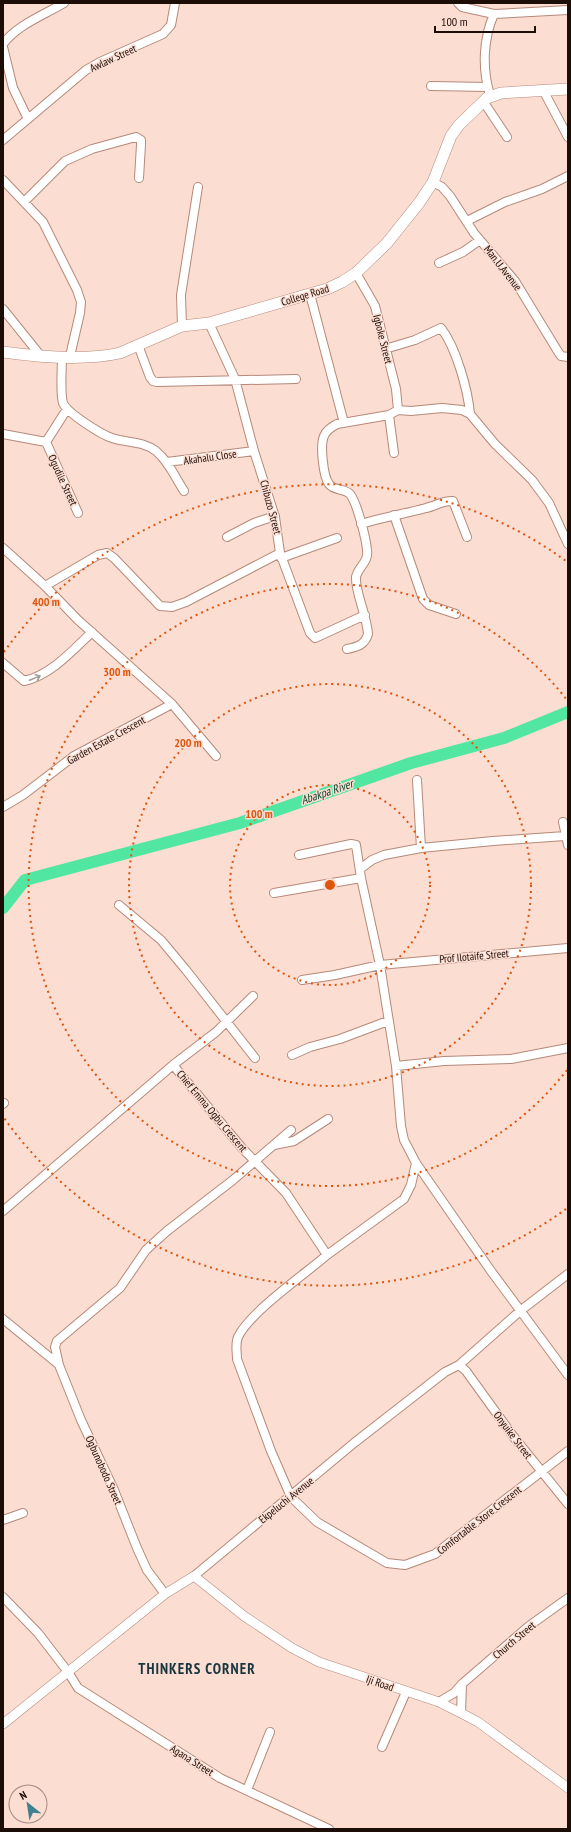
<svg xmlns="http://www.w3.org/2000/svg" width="571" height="1832" font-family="'PT Sans Narrow',sans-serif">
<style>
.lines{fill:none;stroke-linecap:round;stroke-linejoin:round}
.river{stroke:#51e6a2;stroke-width:12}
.minor-casing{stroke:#b68979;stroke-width:10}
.tertiary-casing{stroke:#b68979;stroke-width:10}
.secondary-casing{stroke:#b68979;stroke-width:12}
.minor{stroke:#fff;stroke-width:8}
.tertiary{stroke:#fff;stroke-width:9}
.secondary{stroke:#fff;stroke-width:11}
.oneway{stroke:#a59e9c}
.ring{fill:none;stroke:#de550c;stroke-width:2;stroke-dasharray:2 4}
.labels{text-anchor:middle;stroke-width:3;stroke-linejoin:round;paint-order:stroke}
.street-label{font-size:11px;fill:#1d0d07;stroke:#fbddd2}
.water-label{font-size:12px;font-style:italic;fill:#06462c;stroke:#fbddd2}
.district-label{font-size:15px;font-weight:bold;letter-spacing:1px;fill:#173640;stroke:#fbddd2}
.centre{fill:#de550c;stroke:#fbddd2;stroke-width:2}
.ring-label{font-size:12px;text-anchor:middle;font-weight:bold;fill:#de550c;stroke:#fbddd2;stroke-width:3;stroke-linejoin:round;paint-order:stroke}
</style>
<rect width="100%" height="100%" fill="#fbddd2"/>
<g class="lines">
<path class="river" d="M3,908L25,880L240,823L411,763L504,738L568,712"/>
<g class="minor-casing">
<path id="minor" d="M458,3L462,7L494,14L568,10
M3,44C17,25 44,15 64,3
M3,47L13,88L28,119
M431,86L488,87
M543,90L568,137
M490,95C482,69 483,39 494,14
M483,101L507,137
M3,140L86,70L100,62L163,34L171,25L175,3
M3,180L43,222L77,290L81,302L80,313L70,356
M433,182L442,187L450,196L474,233L515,281L557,350L561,356L568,357
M24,202L65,161L92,149L136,137L141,140V145L139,178
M467,221L505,202L542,189L568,176
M439,263L463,252L480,240
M356,273L375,306L396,389L398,410
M310,294L344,423
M3,309L40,355
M209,323L235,379L254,451L275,517L280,553L310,633L315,638L365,615
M182,326L181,295L198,187
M138,345L150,377L153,381L157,382L296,379
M385,349L415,340L441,328C456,347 468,390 470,414
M62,357C62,367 60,394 63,403C67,413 102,435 112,438C127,443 143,441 156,451C169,462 175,477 184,491
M398,410L411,411L442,408L462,410L470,414L495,444L532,480L549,503L568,544
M389,415L394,453
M3,434L46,442L78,513
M46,442L67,409
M167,462L254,451
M394,515L423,599L429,605L456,614
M361,524C383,517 404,514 426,508C436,506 443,500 453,501L467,537
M227,537L254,523L275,516
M3,548L45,586L78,620L172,704L216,756
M281,558L337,538
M45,586L98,555L107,553L114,558L160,606L172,607L186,602L280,553
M347,649C357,647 365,645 368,634C367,616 355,592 356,577C358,567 369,562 367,550C366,538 357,503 350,494C344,488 334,491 329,484C323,476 320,445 324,436C326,430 332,427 337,424L389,415L398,410
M3,663L24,681C51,675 72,651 92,632
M417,780L421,848
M3,807L23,795L74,756L172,704
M563,822L568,845
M299,855L351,844L356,845L361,878L380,965L396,1066L401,1126L404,1140L416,1163L491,1271L568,1375
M360,869L372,860L384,855L421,848L493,841L565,836
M274,893L361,878
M119,905L161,940L186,970L255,1058
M302,980L335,975L380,965L568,948
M253,996L216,1032L173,1065L242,1148L286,1193L327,1255C305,1274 250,1312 238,1337C235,1344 237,1352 237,1359L271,1451L291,1497L317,1522L387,1563L405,1565L435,1554L568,1451
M292,1055L310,1047L340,1039L388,1021
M396,1066L444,1061L511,1059L568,1048
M3,1104L4,1103
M274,1145L294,1141L328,1119
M3,1211L173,1065
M327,1255L404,1199L411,1185L416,1163
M3,1319L58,1364
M459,1365L466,1371L513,1436L568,1504
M3,1520L23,1513
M194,1576L354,1443L445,1372L459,1365L520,1311L568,1274
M165,1594L147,1570L137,1548L114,1490L81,1420L59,1365L55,1347L57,1341L120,1288L146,1250L167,1231L233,1180L291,1130
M3,1597L38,1633L68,1672L78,1688L220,1778L329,1829
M439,1702L454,1693L462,1684L529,1626L568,1598
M461,1713L462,1684
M382,1747L406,1692
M247,1790L270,1732"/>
</g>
<g class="tertiary-casing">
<path id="tertiary" d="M3,1724L165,1594L194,1576L244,1616L292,1648L319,1662L439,1702L461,1713L478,1722L568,1788"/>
</g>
<g class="secondary-casing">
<path id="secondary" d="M3,352C39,357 84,361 120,353L182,326L209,323L327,289L342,282L356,273L387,243L419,203L433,182L451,136L459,125L487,98L501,93L568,89"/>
</g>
<use href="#minor" class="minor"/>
<use href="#tertiary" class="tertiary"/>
<use href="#secondary" class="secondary"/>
</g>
<defs><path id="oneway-shaft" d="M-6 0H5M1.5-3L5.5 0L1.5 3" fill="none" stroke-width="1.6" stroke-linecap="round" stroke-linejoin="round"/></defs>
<use class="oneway" href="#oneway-shaft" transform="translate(35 678) rotate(-22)"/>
<g class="ring">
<circle cx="330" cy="885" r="100"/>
<circle cx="330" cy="885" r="201"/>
<path d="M567 1070A301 301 0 1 1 567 700"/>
<path d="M566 1209A401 401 0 0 1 4 1118M4 652A401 401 0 0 1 566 561"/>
</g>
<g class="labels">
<g class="street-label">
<text transform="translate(113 58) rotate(-25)" y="4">Awlaw Street</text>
<text transform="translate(503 268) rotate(52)" y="4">Man.U.Avenue</text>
<text transform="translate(305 295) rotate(-17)" y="4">College Road</text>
<text transform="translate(383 339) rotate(76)" y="4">Igboke Street</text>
<text transform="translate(210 457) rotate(-8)" y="4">Akahalu Close</text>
<text transform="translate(63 480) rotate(65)" y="4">Ogudile Street</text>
<text transform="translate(271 507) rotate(75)" y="4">Chibuzo Street</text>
<text transform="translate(106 740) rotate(-29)" y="4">Garden Estate Crescent</text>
<text transform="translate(474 956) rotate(-5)" y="4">Prof Ilotaife Street</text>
<text transform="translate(212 1111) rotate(50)" y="4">Chief Emma Ogbu Crescent</text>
<text transform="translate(513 1435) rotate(53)" y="4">Onyuike Street</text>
<text transform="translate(104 1470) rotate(66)" y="4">Ogbunobodo Street</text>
<text transform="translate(286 1500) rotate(-39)" y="4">Ekpeluchi Avenue</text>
<text transform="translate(479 1520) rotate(-38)" y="4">Comfortable Store Crescent</text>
<text transform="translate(514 1640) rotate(-40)" y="4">Church Street</text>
<text transform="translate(380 1683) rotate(19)" y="4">Iji Road</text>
<text transform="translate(192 1760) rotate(32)" y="4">Agana Street</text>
</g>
<g class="water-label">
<text transform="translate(327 792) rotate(-19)" y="4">Abakpa River</text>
</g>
<g class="district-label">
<text x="197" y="1674">THINKERS CORNER</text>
</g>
</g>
<circle cx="330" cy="885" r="6" class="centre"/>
<g class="ring-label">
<text x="46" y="606">400 m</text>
<text x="117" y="676">300 m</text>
<text x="188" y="747">200 m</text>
<text x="259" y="818">100 m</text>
</g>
<rect width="571" height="1832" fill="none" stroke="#1d0d07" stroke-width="8"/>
<g transform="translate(28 1804) rotate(330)"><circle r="19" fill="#fbddd2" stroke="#a28a81"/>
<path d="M0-3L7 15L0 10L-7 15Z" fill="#408093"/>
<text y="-6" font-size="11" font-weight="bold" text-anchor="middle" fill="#1d0d07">N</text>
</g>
<path d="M435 26v6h100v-6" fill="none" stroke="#1d0d07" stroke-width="2"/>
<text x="441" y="26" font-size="12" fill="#1d0d07" stroke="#fbddd2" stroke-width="3" paint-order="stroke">100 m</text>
</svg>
